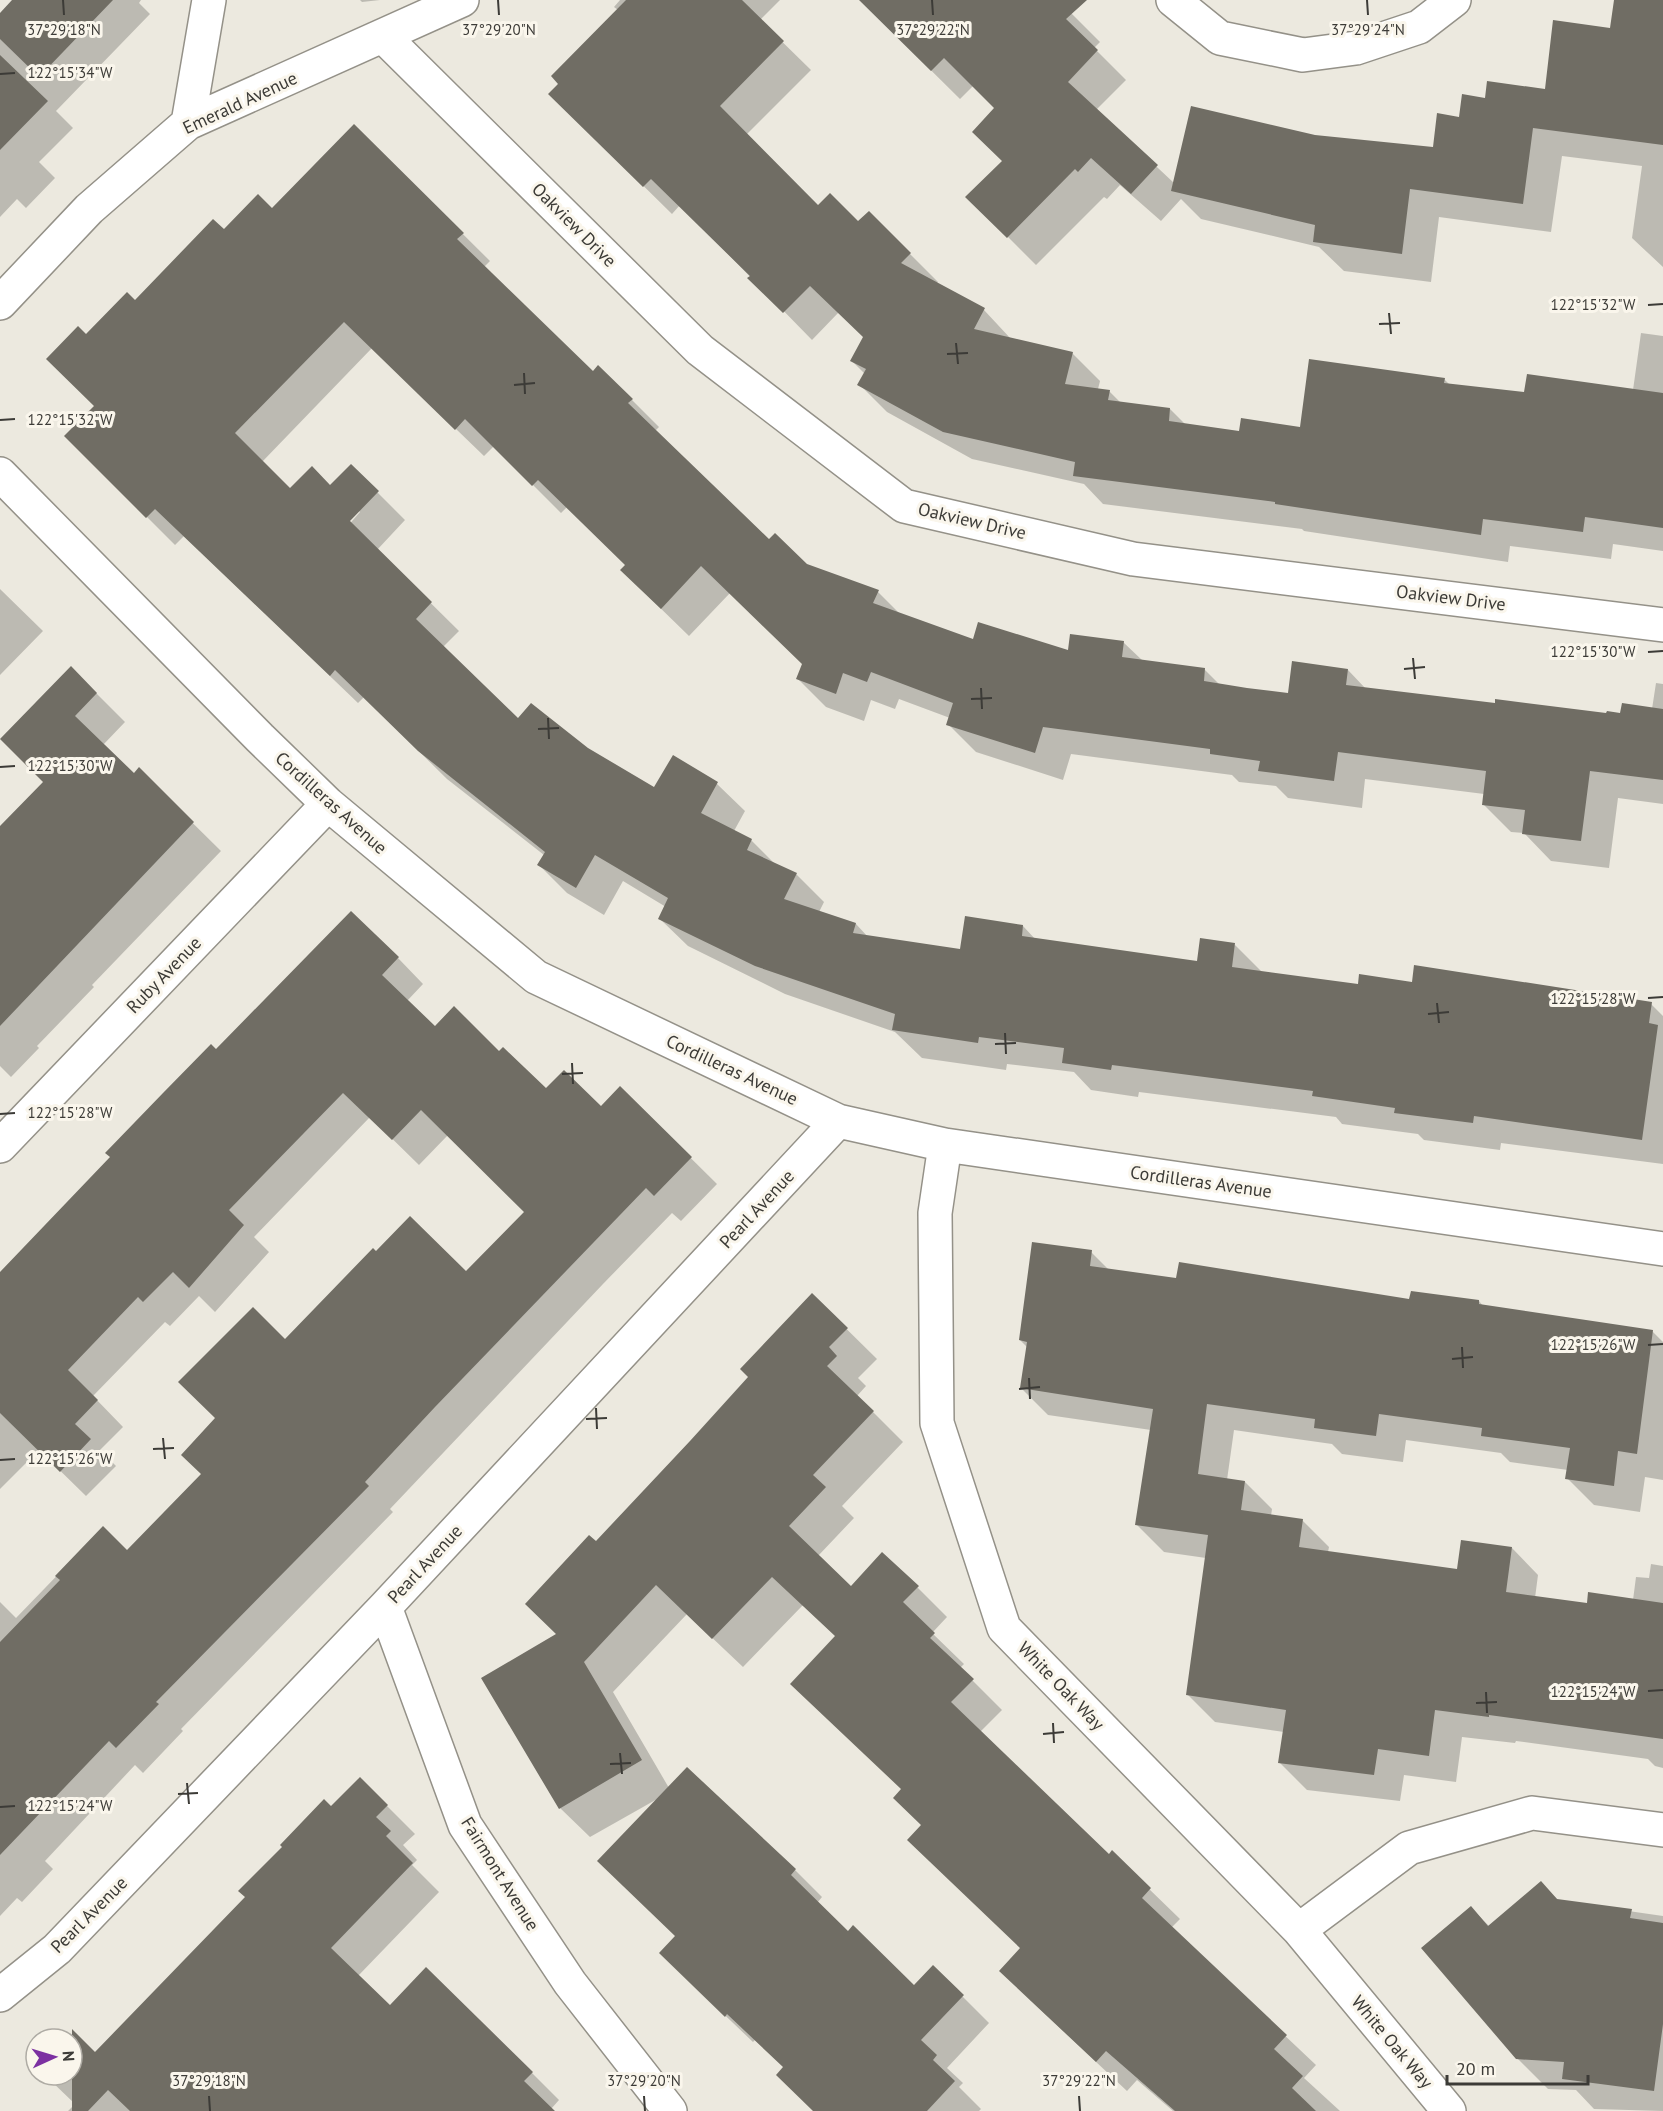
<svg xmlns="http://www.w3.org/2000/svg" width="1663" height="2111" font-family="'PT Sans',sans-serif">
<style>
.shadow{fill:#0003;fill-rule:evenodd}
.building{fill:#706d64}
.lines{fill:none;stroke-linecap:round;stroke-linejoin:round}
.street-casing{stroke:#949188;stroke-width:36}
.street{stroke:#fff;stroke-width:33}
.ticks{fill:none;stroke:#3c3b37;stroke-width:2}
.labels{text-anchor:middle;stroke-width:6;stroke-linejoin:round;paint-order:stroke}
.street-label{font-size:18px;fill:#3c3b37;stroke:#faf6ec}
.ticks-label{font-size:15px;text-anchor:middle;fill:#3c3b37;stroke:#faf6ec;stroke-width:6;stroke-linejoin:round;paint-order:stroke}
</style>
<rect width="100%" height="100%" fill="#ece9df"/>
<path class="shadow" d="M14,0H141L139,3L150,14L56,111L73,128L39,162L55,178L26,208L17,199L0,217V15Z
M360,0H380L362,2Z
M620,0H780L760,20L811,70L746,135L818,207L858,223L869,213L938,282L936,284L984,310L1011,339L1072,353L1100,381L1098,389L1109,391L1121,403L1170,409L1186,425L1241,433L1301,429L1444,379L1450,385L1525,394L1633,390L1641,333L1663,336V551L1613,544L1611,559L1510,546L1508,562L1304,531L1302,529L1103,504L1084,484L972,459L887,412L859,384L865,374L852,361L865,337L839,312L812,340L680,205L672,214L550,94L618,10L614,7Z
M864,0H1058L1100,42L1094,48L1126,80L1096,110L1174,183L1315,137L1434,148L1460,119L1487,99L1546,91L1611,29L1615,0H1663V267L1632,238L1642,166L1562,156L1551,232L1439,217L1431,282L1344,271L1319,247L1201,219L1181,199L1161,221L1120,185L1107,199L1104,197L1036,265L968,197L1004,161L997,108L974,85L960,99L862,2Z
M354,126L490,261L484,267L593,373L632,400L659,427L655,431L769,541L806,565L878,592L901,615L973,641L1069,652L1123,642L1143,661L1204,669L1220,685L1290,695L1348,670L1366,689L1496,705L1621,715L1652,709L1656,683L1663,684V804L1618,798L1609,868L1551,861L1524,833L1511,832L1483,804L1484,794L1365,779L1362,808L1288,798L1276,786L1239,782L1232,775L1071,754L1063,780L976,752L948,724L950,718L899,699L895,709L871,700L864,721L826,707L798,679L803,664L730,593L689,636L650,598L627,566L567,507L561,513L494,446L484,456L372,348L262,462L290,490L330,487L351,466L405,520L377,550L459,631L443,647L518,720L587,749L655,789L674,757L717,784L745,811L734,831L751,840L776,865L796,874L824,902L819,912L856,924L868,937L961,951L1023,926L1036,940L1198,963L1235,945L1262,972L1359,986L1414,983L1651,1004L1663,1016V1164L1501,1143L1500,1150L1424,1140L1418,1134L1342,1124L1336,1117L1139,1092L1138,1097L1091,1090L1074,1072L1007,1064L1006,1070L922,1058L895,1032L785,994L688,946L660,919L666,907L623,881L604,915L567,893L539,865L544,855L447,779L364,697L358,703L184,536L175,545L66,436L96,406L86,336L135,302L224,231L272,210ZM358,510L360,512L346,528L343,526Z
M0,589L43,631L0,675Z
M71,668L125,722L103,745L134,775L139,770L221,851L92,985L94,987L37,1046L39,1048L11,1077L0,1066V830L44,783Z
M398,958L423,984L407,1001L435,1028L499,1053L546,1090L601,1108L620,1088L717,1184L681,1221L672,1213L603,1284L390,1509L393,1512L181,1729L183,1731L143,1773L135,1765L45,1861L53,1869L22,1902L17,1898L0,1916V1602L16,1618L103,1528L127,1552L202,1475L285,1341L376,1253L466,1274L526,1212L448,1135L419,1165L370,1117L254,1237L269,1252L215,1312L199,1296L170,1326L165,1322L93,1396L123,1427L100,1450L116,1466L86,1496L39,1450L0,1489V1274L216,1051Z
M1091,1252L1109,1270L1178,1279L1411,1301H1479L1484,1307L1652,1331L1663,1342V1480L1645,1477L1640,1512L1594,1505L1567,1478L1568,1470L1510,1462L1501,1453L1406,1440L1403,1462L1342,1454L1332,1444L1234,1430L1227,1480L1245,1482L1272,1509L1271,1516L1302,1520L1329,1547L1328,1552L1458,1570L1512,1548L1538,1575L1535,1598L1588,1605L1633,1600L1636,1577L1649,1578L1651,1564L1663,1566V1768L1655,1766L1648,1759L1516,1741L1515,1743L1462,1737L1456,1782L1404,1775L1400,1801L1307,1790L1280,1763L1284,1732L1215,1722L1188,1695L1206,1558L1164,1552L1137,1525L1151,1430L1048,1415L1021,1388L1027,1347L1020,1340Z
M812,1295L877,1359L858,1378L866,1386L857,1396L903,1442L842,1506L854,1518L818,1556L851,1588L917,1587L947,1617L932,1633L964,1664L960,1668L1002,1710L980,1732L1109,1856L1112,1853L1180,1919L1171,1928L1316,2065L1304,2078L1340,2111H1173L1137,2080L1127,2091L1030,2000L1021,1949L922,1826L903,1790L837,1637L803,1605L743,1667L687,1614L613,1692L669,1788L795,1870L822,1897L817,1903L848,1933L914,1987L962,1996L989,2023L947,2068L963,2083L959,2087L981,2109L979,2111H814L785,2068L755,2040L753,2042L688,1980L677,1937L659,1798L590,1837L560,1808L557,1635L596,1543L750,1377Z
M360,1779L415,1834L403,1845L417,1860L412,1865L439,1892L358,1976L390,2007L532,2073L559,2100L551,2109L552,2111H68L75,2104L49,2079L53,2075H72V2055L95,2054Z
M1541,1883L1559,1901L1663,1916V2111L1594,2109L1576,2090L1548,2089L1517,2058L1471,1908L1490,1927Z"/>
<path class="building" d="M12,0H113L39,77L0,39V13Z
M626,0H742L784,41L720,106L818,205L830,193L858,221L869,211L911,253L901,263L985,308L974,329L1073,352L1065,384L1110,390L1108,400L1170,408L1169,421L1239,431L1241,418L1300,427L1309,359L1445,378L1444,383L1524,392L1527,374L1663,393V528L1585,517L1583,532L1483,519L1481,535L1275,504V502L1073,476L1075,462L943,432L857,385L866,369L850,361L863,337L810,286L783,313L747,278L750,276L651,179L643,187L548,94L558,84L551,76Z
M859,0H1087L1066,19L1098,50L1068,82L1158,165L1131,194L1091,158L1078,172L1075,169L1007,238L965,197L1002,161L972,132L994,108L944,58L931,71Z
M1614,0H1663V145L1533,128L1523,204L1410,189L1402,254L1313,242L1315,225L1171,191L1191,106L1315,135L1433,147L1437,113L1459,117L1462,94L1485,98L1487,81L1545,89L1553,20L1610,28Z
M0,55L48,101L0,150Z
M354,124L464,233L457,239L593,371L598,365L633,399L628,403L769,539L775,533L807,564L879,590L873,603L973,639L978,622L1068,650L1070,634L1124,641L1122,657L1205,668L1204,681L1247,688L1288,693L1292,661L1348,669L1346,685L1495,703V699L1606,713L1607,711L1620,713L1622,703L1663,709V780L1590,771L1581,841L1522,834L1525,810L1482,805L1486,771L1338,752L1334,781L1258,771L1260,761L1210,754V749L1043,727L1035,753L946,725L953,703L871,672L867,682L843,673L836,694L796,679L802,664L701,566L661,609L620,570L625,565L538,480L532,486L465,419L455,430L344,322L235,433L290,488L312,466L330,485L351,464L379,491L350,521L432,602L416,619L518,718L531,703L588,748L654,787L673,755L718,782L701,813L752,839L747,850L797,873L784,899L856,923L853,933L960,949L965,916L1023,925L1022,936L1197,961L1200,938L1235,943L1232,967L1358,984L1359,974L1412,982L1414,965L1652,1002L1649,1023L1658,1025L1642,1140L1474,1116L1473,1123L1394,1113L1395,1108L1312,1096L1313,1091L1112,1065L1111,1070L1062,1063L1064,1048L979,1037L978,1043L892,1030L895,1014L755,966L658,919L668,898L595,855L576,888L537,865L545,852L418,751L335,670L330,676L155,509L146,518L64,436L94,406L46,359L78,326L86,334L127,292L135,300L213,219L224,229L258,194L272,208Z
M71,666L97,693L75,716L134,773L139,767L194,822L0,1026V826L43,782L0,739Z
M351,911L399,957L382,975L435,1026L454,1006L499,1051L503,1047L546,1088L564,1070L601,1106L620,1086L692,1157L654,1196L646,1188L435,1407L365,1482L369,1486L156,1702L159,1704L116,1748L109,1741L0,1855V1642L60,1580L55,1576L103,1526L127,1550L201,1474L181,1455L215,1418L178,1382L253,1307L285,1339L373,1248L376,1251L410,1216L466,1271L524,1212L421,1110L392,1140L343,1093L229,1210L244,1225L189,1288L173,1272L143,1302L138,1297L68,1370L98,1400L75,1424L91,1439L60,1472L0,1413V1272L110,1157L105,1153L163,1093L211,1044L216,1049Z
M1032,1242L1092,1250L1090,1266L1176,1278L1179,1262L1409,1299L1411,1291L1479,1300V1304L1653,1330L1637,1454L1618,1451L1614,1486L1565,1479L1570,1448L1481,1436L1482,1428L1379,1414L1376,1436L1314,1428L1315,1419L1207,1404L1198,1474L1245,1481L1241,1510L1303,1519L1299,1547L1457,1569L1461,1540L1512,1547L1506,1592L1587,1603L1588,1592L1663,1603V1739L1489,1715V1717L1435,1710L1429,1756L1378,1749L1374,1775L1278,1763L1286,1710L1186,1695L1208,1535L1135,1525L1153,1409L1020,1388L1027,1342L1019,1340Z
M812,1293L848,1328L829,1347L837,1356L827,1366L874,1411L813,1475L826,1487L789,1526L851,1586L882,1552L919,1586L903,1602L935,1633L930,1638L974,1679L951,1702L1109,1854L1112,1850L1151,1888L1142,1898L1287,2035L1274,2049L1303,2076L1292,2088L1316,2111H1175L1106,2051L1096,2062L999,1971L1020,1948L907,1840L921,1825L893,1798L901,1789L790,1684L835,1636L772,1577L712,1639L656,1585L584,1662L642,1760L559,1809L481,1678L556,1634L525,1604L589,1535L596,1541L690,1441L748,1377L740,1369Z
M687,1767L796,1869L791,1875L848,1931L853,1925L914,1985L933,1965L964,1995L921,2040L937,2055L933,2060L955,2081L927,2111H813L776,2075L783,2067L727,2014L725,2017L659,1953L675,1936L597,1861Z
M360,1777L388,1805L376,1817L391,1831L386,1836L413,1863L331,1948L390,2005L426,1967L533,2072L524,2081L555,2111H130L108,2090L88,2111H72V2029L95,2052L245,1897L238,1891L282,1847L280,1845L324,1799L331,1806Z
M1541,1881L1557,1899L1632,1909L1630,1918L1663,1923V2024L1654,2091L1562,2079L1564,2062L1516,2059L1421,1948L1471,1906L1488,1926Z"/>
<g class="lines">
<g class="street-casing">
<path id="street" d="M1173,0L1220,38L1303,55L1356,48L1419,27L1454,0
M384,37L700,350L904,506L1133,559L1663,625
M188,123L209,0
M0,303L89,209L188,123L462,0
M0,474L260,738L328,804L536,977L838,1121L945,1145L1663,1249
M945,1145L935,1213L937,1423L1004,1628L1299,1930L1449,2111
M0,1146L328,804
M385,1607L465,1825L570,1983L670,2111
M1299,1930L1409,1848L1532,1813L1663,1830
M0,1995L57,1949L385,1607L838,1121"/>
</g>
<use href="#street" class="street"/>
</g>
<path class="ticks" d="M63,0L64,15M498,0L499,15M932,0L933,15M1367,0L1368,15M0,74L15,73M1648,305L1663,304M1389,313L1391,334M1379,324L1400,323M956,343L958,364M947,354L968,353M524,373L525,394M514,385L535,383M0,420L15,419M1648,652L1663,651M1413,658L1415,679M1404,669L1425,667M981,688L982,709M971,699L992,698M548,718L549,739M538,729L559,728M0,767L15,766M1648,998L1663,997M1437,1003L1439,1023M1428,1014L1449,1012M1005,1033L1006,1054M995,1044L1016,1043M572,1063L573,1084M562,1074L583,1073M0,1114L15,1113M1648,1345L1663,1344M1462,1347L1463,1368M1452,1359L1473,1357M1029,1378L1030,1399M1019,1389L1040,1387M596,1408L597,1429M586,1419L607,1418M163,1438L165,1459M153,1449L174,1448M0,1460L15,1459M1648,1691L1663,1690M1486,1692L1487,1713M1476,1703L1497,1702M1053,1723L1054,1743M1043,1734L1064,1732M620,1753L622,1774M610,1764L631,1763M187,1783L189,1804M178,1794L198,1793M0,1807L15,1806M209,2096L210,2111M644,2096L645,2111M1079,2096L1080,2111"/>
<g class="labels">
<g class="street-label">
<text transform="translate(240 103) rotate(-25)" y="6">Emerald Avenue</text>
<text transform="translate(574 225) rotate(45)" y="6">Oakview Drive</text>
<text transform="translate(972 521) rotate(13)" y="6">Oakview Drive</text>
<text transform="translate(1451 598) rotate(7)" y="6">Oakview Drive</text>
<text transform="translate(331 803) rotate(42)" y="6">Cordilleras Avenue</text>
<text transform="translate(164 975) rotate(-46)" y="6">Ruby Avenue</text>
<text transform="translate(732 1070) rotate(25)" y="6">Cordilleras Avenue</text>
<text transform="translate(1201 1182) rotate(8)" y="6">Cordilleras Avenue</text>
<text transform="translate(757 1209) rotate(-47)" y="6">Pearl Avenue</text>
<text transform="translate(425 1564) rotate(-47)" y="6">Pearl Avenue</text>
<text transform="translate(1061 1686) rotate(46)" y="6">White Oak Way</text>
<text transform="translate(500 1874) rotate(58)" y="6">Fairmont Avenue</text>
<text transform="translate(89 1915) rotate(-45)" y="6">Pearl Avenue</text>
<text transform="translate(1392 2042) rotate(50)" y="6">White Oak Way</text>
</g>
</g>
<g class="ticks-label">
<text x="64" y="35">37°29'18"N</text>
<text x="499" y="35">37°29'20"N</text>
<text x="933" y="35">37°29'22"N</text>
<text x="1368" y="35">37°29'24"N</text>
<text x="70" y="78">122°15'34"W</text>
<text x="1593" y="310">122°15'32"W</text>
<text x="70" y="425">122°15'32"W</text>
<text x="1593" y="657">122°15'30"W</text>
<text x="70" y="771">122°15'30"W</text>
<text x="1593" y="1004">122°15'28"W</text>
<text x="70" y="1118">122°15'28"W</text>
<text x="1593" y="1350">122°15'26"W</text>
<text x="70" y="1464">122°15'26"W</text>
<text x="1593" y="1697">122°15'24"W</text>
<text x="70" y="1811">122°15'24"W</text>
<text x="209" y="2086">37°29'18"N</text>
<text x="644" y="2086">37°29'20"N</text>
<text x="1079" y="2086">37°29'22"N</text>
</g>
<g transform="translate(54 2057) rotate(86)"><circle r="28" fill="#faf6ec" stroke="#aeaba4" stroke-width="1.5"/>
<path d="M0-4.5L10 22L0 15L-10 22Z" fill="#7c30a1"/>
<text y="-9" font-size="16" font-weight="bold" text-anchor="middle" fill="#3c3b37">N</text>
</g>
<path d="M1447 2075v9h141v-9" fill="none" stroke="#3c3b37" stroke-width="3"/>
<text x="1456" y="2075" font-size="18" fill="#3c3b37" stroke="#faf6ec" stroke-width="4.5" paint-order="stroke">20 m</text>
</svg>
